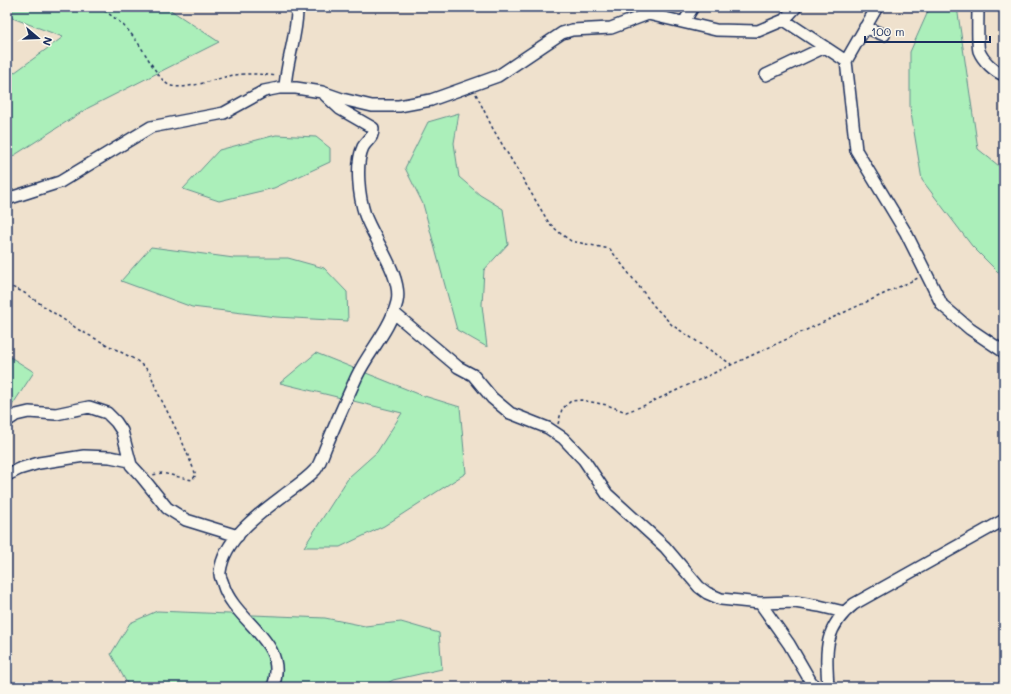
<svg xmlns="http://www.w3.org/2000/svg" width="1011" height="694" font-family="Mali,sans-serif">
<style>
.green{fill:#abefba;stroke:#638f8c}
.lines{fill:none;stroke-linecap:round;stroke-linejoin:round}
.minor-casing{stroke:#1b2f5e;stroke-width:14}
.path{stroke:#1b2f5e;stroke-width:1.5;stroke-dasharray:3 3;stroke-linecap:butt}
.minor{stroke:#fbf7ec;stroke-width:11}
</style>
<rect width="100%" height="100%" fill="#efe1cd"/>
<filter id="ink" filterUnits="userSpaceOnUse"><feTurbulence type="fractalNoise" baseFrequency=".025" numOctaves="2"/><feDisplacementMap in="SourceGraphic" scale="8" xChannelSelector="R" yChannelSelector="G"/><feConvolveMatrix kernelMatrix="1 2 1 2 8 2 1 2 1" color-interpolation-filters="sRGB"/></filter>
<g filter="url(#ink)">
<path class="green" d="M7,7H166L219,42L88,108L7,160V78L63,37L7,16Z
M930,7H957L978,149L1004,170V278L972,246L922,180L910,107V52Z
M459,113L454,143L459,177L480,195L503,209L508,244L484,270L482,305L487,347L457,330L423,204L405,168L428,122Z
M276,135L316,137L330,148V162L274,188L219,201L183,189L219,150Z
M151,247L234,258H288L324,268L347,292L348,321L276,317L192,307L121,281Z
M316,353L421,395L460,407L466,473L384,526L340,547H304L349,477L377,452L402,413L280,383Z
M7,355L34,372L7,413Z
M157,611L325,618L365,626L401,622L439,633L442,669L393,680L381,687H129L111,654L130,623Z"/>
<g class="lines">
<g class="minor-casing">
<path id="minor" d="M877,7L846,61L856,150L906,233L942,305L970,329L1004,352
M978,7C978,16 977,45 979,51C983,61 995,72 1004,75
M784,20L796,7
M684,22L693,7
M865,27L884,35
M766,75L825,47
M285,88C286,61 298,34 297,7
M7,199L60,182L151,127L224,113L264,91L279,88H296L322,92L342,99L372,106H399L431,100L498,76L562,33L572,30L611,28L648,14L716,30L758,31L784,20L846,61
M394,313L458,367L473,375L492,398L510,413L548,428L563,438L584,460L607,494L665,547L699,587L707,593L721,599L760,603L795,602L819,606L844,612
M7,421L16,415L29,412L56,414L89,407L107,413L116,422L122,431L131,465L142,477L167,508L186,520L238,536
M7,475L19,469L39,463L84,456L110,457L130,461
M760,603L789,644L811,682L816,687
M273,687C290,641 234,622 223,584C222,580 219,576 220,572C224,537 263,511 288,492C298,485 308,478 316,469C321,462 324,450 328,442C337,420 347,398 357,376C369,351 390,330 397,302C403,277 373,238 365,215C359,197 355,164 363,147C368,139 373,139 373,128L340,109L325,95
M828,687C826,652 823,628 854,604L1004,520"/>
</g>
<path class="path" d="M99,7C113,16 125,25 135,39C144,49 158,80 169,85C185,92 218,77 235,75C249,73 262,74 277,76
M476,94L493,129L549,223L561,234L571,241L610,249L654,306L672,325L731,364
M7,285L23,292L79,330L136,360L150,372L156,389L182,441L196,475L192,480L162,473L152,475
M558,424L562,409L571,401L581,400L607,405L626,412L643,406L918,278"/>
<use href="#minor" class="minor"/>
</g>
</g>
<rect width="1011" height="694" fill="none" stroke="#fbf7ec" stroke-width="24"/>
<rect x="12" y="12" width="987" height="670" fill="none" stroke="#1b2f5e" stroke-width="1.5" filter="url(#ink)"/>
<g transform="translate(38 38) rotate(109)" stroke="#fbf7ec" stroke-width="3" paint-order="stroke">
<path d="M0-3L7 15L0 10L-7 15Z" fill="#1b2f5e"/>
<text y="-6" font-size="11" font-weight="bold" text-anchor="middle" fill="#1b2f5e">N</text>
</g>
<path d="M865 36v6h125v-6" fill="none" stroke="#1b2f5e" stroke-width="2"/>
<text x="871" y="36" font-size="12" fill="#1b2f5e" stroke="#fbf7ec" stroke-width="3" paint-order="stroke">100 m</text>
</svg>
